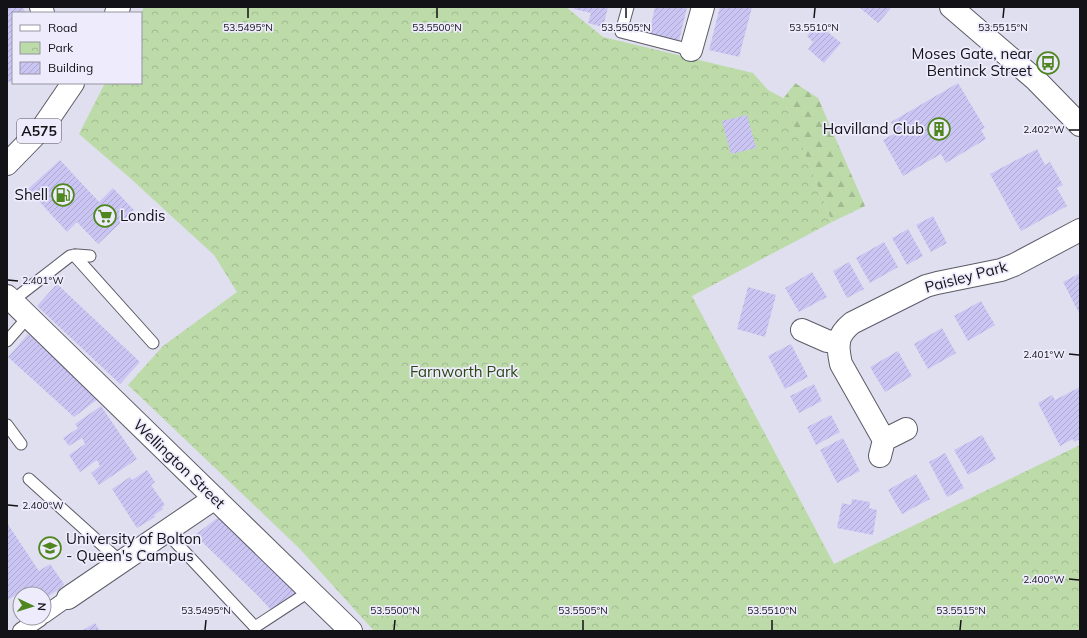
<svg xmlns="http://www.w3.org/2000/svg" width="1087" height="638" font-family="Mulish,sans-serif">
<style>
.forest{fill:url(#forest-firs)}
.park{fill:url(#park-crowns)}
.building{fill:url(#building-hatch)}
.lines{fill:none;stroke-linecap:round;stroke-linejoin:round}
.service-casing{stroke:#5c5b68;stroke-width:13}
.pedestrian-casing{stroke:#5c5b68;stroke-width:18}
.minor-casing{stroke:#5c5b68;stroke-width:24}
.tertiary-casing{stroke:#5c5b68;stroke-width:24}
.primary-casing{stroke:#5c5b68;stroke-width:24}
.service{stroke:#fff;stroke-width:11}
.pedestrian{stroke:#fff;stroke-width:16}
.minor{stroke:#fff;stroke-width:22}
.tertiary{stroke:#fff;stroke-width:22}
.primary{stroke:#fff;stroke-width:22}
.ticks{fill:none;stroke:#131217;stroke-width:1.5}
.labels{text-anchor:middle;stroke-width:3.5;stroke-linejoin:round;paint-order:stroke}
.shield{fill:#eeecfc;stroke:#55535c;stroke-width:1}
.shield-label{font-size:14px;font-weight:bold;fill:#131217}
.poi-label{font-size:15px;fill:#131217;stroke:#eeecfc;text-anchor:end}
.street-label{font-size:15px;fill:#131217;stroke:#eeecfc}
.park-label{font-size:15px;fill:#2a4714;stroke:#eeecfc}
.ticks-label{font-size:10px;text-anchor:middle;fill:#131217;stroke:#eeecfc;stroke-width:3.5;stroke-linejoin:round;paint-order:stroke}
</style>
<defs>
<pattern id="forest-firs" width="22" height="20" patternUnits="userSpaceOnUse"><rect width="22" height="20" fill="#bcdba9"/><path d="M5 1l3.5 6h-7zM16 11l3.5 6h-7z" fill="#a1bb91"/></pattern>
<pattern id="park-crowns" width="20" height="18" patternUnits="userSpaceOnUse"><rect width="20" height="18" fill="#bcdba9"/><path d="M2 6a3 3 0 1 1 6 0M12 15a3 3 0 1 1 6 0" fill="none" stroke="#a1bb91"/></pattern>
<pattern id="building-hatch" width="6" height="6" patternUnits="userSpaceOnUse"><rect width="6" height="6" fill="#cbc5f4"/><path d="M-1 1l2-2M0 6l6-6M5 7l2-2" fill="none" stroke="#ada8d0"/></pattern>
</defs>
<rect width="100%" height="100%" fill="#e0dfef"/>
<path class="forest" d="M795,83L818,98L865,206L832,222L783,99Z"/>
<path class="park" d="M144,7H566L603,37L753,73L768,90L783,98L832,222L692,296L834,564L1080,445V631H374L299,548L128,385L163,346L237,292L214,255L130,178L79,134L105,83H141V13Z"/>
<path class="building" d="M7,7H23L25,13H13V81L7,82Z
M574,7H608L603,27L588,23L591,13L574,9Z
M655,7H687L679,41L649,34Z
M720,7H752L739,57L709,50Z
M859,7H892L878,23Z
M817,23L841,43L824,63L808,49L813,42L807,36Z
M958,83L985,128L981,130L986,139L946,163L941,154L903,176L883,140L897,132L891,122Z
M747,115L756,148L731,154L722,121Z
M1037,149L1045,165L1050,162L1063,185L1057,188L1067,206L1021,231L990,174Z
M60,160L99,202L113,188L134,210L98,244L77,222L67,232L28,189Z
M933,216L947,243L931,252L916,225Z
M908,229L923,256L907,265L892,238Z
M884,242L898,267L870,283L856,258Z
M849,262L864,289L847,298L833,271Z
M812,272L827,297L799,312L785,288Z
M1080,273V315L1063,282Z
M57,284L140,362L120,384L37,306Z
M748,287L776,295L765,337L737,329Z
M981,301L995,325L968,341L954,316Z
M942,328L956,353L928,369L914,344Z
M28,334L86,387L98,399L74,417L8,357Z
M791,344L808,377L785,389L768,356Z
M898,351L912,376L885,392L870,367Z
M814,384L822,401L799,413L790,396Z
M1080,387V439L1074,442L1073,439L1060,446L1038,403L1052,395L1055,400Z
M101,406L137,459L99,485L91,473L100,466L97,460L80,472L69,455L85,444L82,438L69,446L63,438L78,428L75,424Z
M831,415L840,432L816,445L807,427Z
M982,435L996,459L968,475L954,450Z
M843,438L860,471L837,483L820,450Z
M945,453L964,488L947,497L929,462Z
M147,470L155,482L151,485L165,505L162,507L163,509L154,515L155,517L137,528L112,489L130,477L132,480Z
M916,474L930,499L902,514L888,490Z
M852,499L870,502L869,508L877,510L873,535L837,528L842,503L851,505Z
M220,516L288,583L297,594L272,611L256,594L195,535Z
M7,523L39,571L50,564L64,584L58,590L44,599V594H25L23,590L7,601Z
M95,623L100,631H81L83,630Z"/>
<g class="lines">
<g class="service-casing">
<path id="service" d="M628,7L621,32L691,50
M74,255L153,343
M12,301L70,256L77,255L90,256
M7,341L28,317
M7,425L21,444
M29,479L121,562
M166,532L255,627L310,591"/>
</g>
<g class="pedestrian-casing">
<path id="pedestrian" d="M44,615L68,598
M21,631L40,618"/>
</g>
<g class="minor-casing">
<path id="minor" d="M691,50L703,7
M7,296L351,631
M802,330L827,341L839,343
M884,440L841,364C837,345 836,336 852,323L926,286L937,283L1001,270L1014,265L1080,230
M880,456L884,440L906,429
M68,598L215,498"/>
</g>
<g class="tertiary-casing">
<path id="tertiary" d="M41,7L43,13"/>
</g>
<g class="primary-casing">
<path id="primary" d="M951,7L1036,80L1080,125
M116,13L119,7
M7,164L43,127L73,83"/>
</g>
<use href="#service" class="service"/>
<use href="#pedestrian" class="pedestrian"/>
<use href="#minor" class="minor"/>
<use href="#tertiary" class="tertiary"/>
<use href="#primary" class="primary"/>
</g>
<path class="ticks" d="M248,18V8M437,18V8M626,18V8M814,18L815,8M1003,18L1004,8M1069,130H1079M8,280L18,281M1069,354L1079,355M8,505L18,506M1069,579L1079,580M205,630L206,620M394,630L395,620M583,630V620M772,630V620M960,630L961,620"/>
<defs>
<g id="bus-ring" transform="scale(1.15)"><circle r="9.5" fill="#eeecfc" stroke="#4f861f" stroke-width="1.5"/><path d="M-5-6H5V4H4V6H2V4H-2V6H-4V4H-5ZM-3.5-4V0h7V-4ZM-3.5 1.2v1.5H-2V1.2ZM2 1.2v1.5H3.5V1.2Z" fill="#4f861f"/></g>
<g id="building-ring" transform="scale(1.15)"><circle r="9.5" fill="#eeecfc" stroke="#4f861f" stroke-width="1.5"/><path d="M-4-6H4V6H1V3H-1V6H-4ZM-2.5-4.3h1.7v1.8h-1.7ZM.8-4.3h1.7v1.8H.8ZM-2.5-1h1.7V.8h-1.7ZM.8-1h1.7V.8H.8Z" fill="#4f861f"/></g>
<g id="fuel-ring" transform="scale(1.15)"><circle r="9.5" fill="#eeecfc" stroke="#4f861f" stroke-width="1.5"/><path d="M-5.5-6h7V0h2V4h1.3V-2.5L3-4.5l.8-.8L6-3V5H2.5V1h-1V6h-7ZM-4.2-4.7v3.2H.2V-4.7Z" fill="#4f861f"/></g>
<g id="supermarket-ring" transform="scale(1.15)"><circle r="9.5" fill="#eeecfc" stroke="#4f861f" stroke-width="1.5"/><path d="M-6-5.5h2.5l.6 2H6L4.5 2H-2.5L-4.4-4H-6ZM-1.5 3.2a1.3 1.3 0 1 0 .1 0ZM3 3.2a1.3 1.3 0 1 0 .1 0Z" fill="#4f861f"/></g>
<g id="university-ring" transform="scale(1.15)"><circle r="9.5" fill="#eeecfc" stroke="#4f861f" stroke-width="1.5"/><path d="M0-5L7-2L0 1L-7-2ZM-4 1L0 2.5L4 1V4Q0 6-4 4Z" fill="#4f861f"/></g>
</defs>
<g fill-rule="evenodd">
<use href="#bus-ring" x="1048" y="63"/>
<use href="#building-ring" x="939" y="129"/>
<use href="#fuel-ring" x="63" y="195"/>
<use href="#supermarket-ring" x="105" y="216"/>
<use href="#university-ring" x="50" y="548"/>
</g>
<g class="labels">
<rect class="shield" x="17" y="119" width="44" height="24" rx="3"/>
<g class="shield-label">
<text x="39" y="136">A575</text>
</g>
<g class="poi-label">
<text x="1032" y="59">Moses Gate, near<tspan x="1032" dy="17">Bentinck Street</tspan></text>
<text x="924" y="134">Havilland Club</text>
<text x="48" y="200">Shell</text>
<text x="120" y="221" text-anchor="start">Londis</text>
<text x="66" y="544" text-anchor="start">University of Bolton<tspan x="66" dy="17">- Queen's Campus</tspan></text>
</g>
<g class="street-label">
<text transform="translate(966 277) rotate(-15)" y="5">Paisley Park</text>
<text transform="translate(179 464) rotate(44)" y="5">Wellington Street</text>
</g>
<g class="park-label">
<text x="464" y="377">Farnworth Park</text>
</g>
</g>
<g class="ticks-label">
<text x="248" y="31">53.5495°N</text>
<text x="437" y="31">53.5500°N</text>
<text x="626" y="31">53.5505°N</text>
<text x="814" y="31">53.5510°N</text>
<text x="1003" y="31">53.5515°N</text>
<text x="1044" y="133">2.402°W</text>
<text x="43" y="284">2.401°W</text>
<text x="1044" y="358">2.401°W</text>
<text x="43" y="509">2.400°W</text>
<text x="1044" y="583">2.400°W</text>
<text x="206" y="614">53.5495°N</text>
<text x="395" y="614">53.5500°N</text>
<text x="583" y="614">53.5505°N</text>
<text x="772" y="614">53.5510°N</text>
<text x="961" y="614">53.5515°N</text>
</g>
<rect width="1087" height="638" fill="none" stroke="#131217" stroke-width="16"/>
<rect x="12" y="12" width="130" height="72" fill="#eeecfc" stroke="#9695a0"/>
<rect x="20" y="25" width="20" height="6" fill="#ffffff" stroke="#9695a0"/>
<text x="48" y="32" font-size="12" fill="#131217">Road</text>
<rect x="20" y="42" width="20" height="12" fill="url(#park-crowns)" stroke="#9695a0"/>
<text x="48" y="52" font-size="12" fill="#131217">Park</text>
<rect x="20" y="62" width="20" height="12" fill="url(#building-hatch)" stroke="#9695a0"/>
<text x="48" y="72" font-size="12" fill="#131217">Building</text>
<g transform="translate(32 606) rotate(94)"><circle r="19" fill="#eeecfc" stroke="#9695a0"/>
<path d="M0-3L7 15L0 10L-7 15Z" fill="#4f861f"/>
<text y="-6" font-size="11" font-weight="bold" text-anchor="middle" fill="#131217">N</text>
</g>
</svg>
